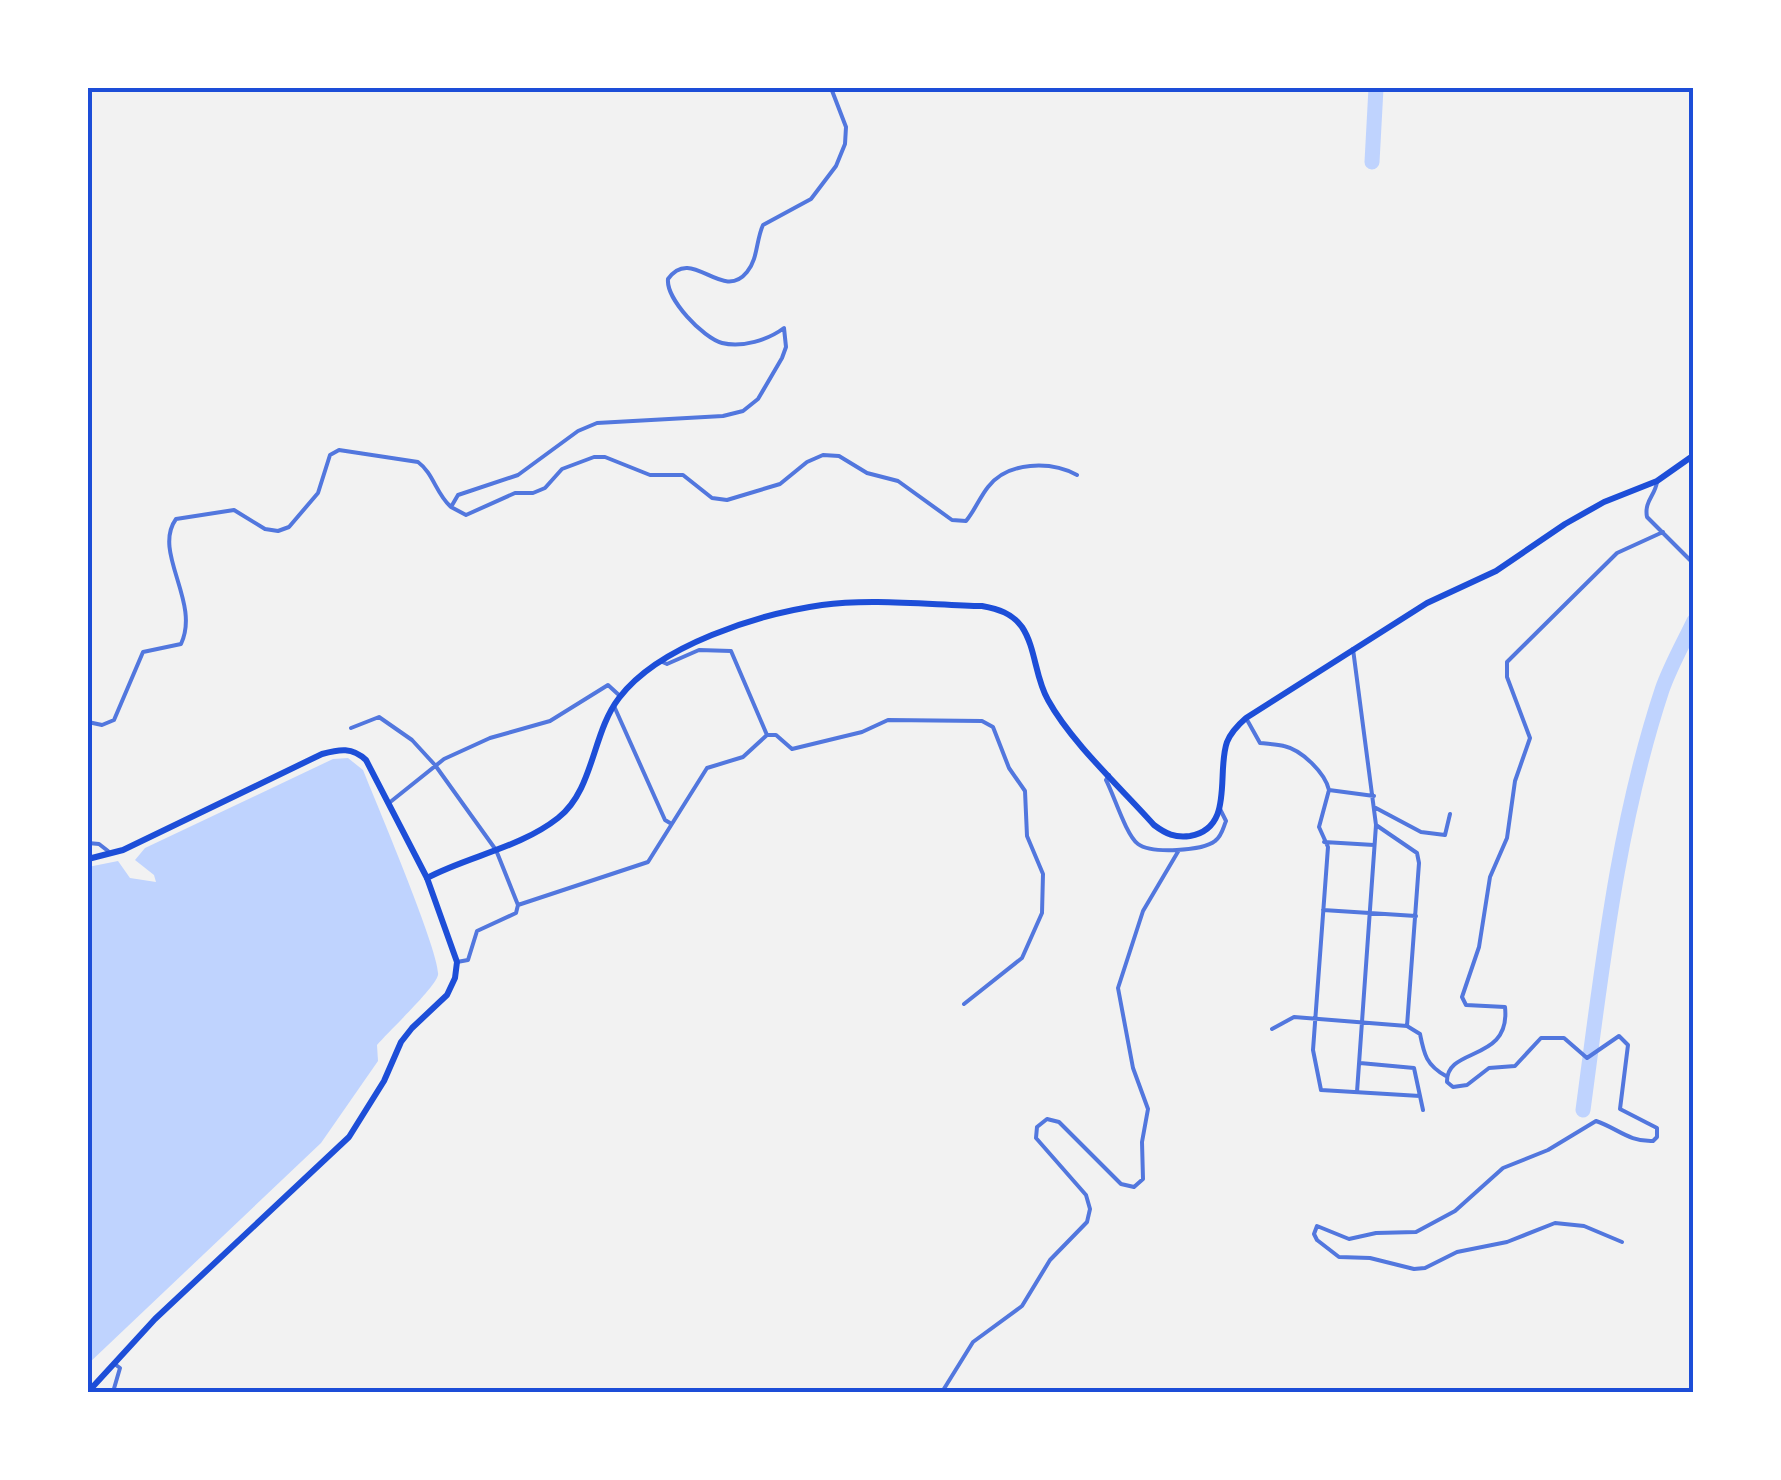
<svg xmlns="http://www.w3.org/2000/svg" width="1781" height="1480" font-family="'DM Sans',sans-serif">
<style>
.water{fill:#bfd3fe}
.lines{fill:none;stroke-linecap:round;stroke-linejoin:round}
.river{stroke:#bfd3fe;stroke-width:15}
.minor{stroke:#5277de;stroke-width:4}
.secondary{stroke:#1d4ed8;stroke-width:6}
.trunk{stroke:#1d4ed8;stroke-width:6}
.neatline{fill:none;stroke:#1d4ed8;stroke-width:4}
</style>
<rect width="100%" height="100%" fill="#f2f2f2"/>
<path class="water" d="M348,758L363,770C375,800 441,955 438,975C435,988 389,1031 377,1045L378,1061L321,1143L88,1364V867L118,861L130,878L156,882L154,875L135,860L145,848L333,759Z"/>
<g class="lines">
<path class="river" d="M1372,162L1376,88
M1583,1110C1602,969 1617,826 1662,690C1670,667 1683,644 1694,621"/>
<path class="minor" d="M831,88L846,127L845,144L836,166L811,199L763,225C756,240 758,259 747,272C722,303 692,245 668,279C666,299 703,338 722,343C742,348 768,340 784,328L786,347L782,358L758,399L743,411L723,416L597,423L578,431L518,475L458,495L451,507L466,515L515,493H533L545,488L562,469L594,457H605L650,475H683L712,498L727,500L780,484L807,462L823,455L839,456L867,473L898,481L952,520L966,521C975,510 980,497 988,487C1008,461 1051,461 1077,475
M1657,482C1655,496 1644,501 1647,517L1694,564
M1353,649L1376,825L1357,1092
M660,661L667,664L699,650L731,651L767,735H776L792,749L862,732L888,720L982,721L993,727L1009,768L1025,791L1027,836L1043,874L1042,913L1022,958L964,1004
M614,706L665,820L670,823
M1246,718L1260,743C1268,744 1277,744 1284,746C1302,750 1325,773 1329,790L1374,796
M88,722L102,725L114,720L143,652L181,644C201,602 152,552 176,519L234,510L265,529L278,531L289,527L318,493L330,455L339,450L418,462C433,473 436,493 450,506
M351,728L379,717L412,740L435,765L496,850L518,905
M1109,775L1106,780C1114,795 1126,835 1138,844C1151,854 1203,851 1215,841C1222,836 1223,828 1226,821L1220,809
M1329,790L1319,827L1328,847L1313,1050L1321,1090L1420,1096
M389,803L444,759L490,738L550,721L608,685L620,696
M1374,807L1421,832L1445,835L1450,814
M1376,825L1417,853L1419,863L1407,1026
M1324,842L1374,845
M88,843L99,844L108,851
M1323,910L1416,916
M457,962L468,960L477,931L516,913L518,905L648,862L707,768L743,757L767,735
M1272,1029L1294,1017L1407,1026L1420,1034C1424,1054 1426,1065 1446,1076
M1360,1063L1414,1068L1423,1110
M1622,1242L1584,1226L1555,1223L1507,1242L1457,1252L1425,1268L1414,1269L1370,1258L1339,1257L1317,1240L1314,1234L1317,1226L1349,1239L1376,1233L1416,1232L1455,1211L1503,1168L1548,1150L1596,1121C1617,1128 1629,1142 1653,1141L1657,1137V1128L1620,1109L1628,1045L1619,1036L1587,1058L1564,1038H1541L1515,1066L1489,1068L1467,1085L1453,1087L1447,1082C1446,1046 1511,1063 1505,1007L1466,1005L1462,997L1479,947L1490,877L1507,838L1515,781L1530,738L1507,677V662L1617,553L1663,532
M113,1392L120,1368L116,1365
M942,1392L973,1342L1022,1306L1050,1260L1087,1222L1090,1209L1086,1195L1036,1138L1037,1127L1047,1119L1059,1122L1121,1184L1134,1187L1143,1179L1142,1142L1148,1109L1133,1068L1118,988L1143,911L1179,850"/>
<path class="secondary" d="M88,859L123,850L322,754C340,749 352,747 366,760L427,878"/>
<path class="trunk" d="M88,1392L155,1319L349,1137L384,1081L401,1042L412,1028L447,995L455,978L457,962L427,878C468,856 520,848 558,818C594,790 592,733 619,698C659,645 759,614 822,605C870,598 933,605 982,606C998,609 1012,613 1022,627C1036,648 1035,678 1048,700C1071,742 1121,788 1154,825C1166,834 1175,838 1190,836C1235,828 1216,773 1227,742C1231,732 1238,725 1246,718L1427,603L1496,571L1565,524L1604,502L1657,481L1694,455"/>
</g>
<rect width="1781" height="1480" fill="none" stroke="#ffffff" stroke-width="180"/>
<rect x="90" y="90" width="1601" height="1300" class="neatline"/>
</svg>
